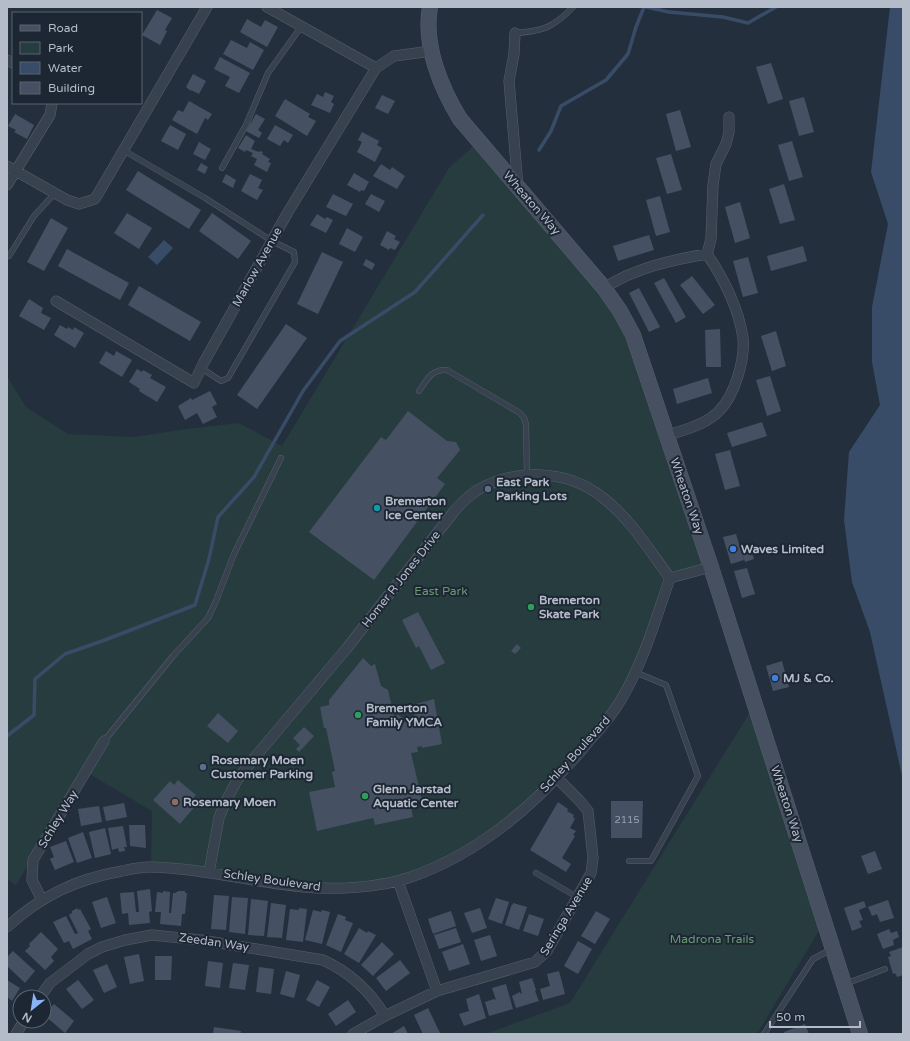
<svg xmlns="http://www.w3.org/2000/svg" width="910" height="1041" font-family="'Varela Round',sans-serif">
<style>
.green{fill:#263c3f}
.water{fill:#394c67}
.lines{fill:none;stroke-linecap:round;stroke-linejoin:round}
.stream{stroke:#394c67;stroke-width:3.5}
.building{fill:#455162}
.lane-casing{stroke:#565f6c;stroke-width:6}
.street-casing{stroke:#565f6c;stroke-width:11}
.secondary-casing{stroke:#565f6c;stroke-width:16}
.lane{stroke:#38414e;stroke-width:5}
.street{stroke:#38414e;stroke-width:10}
.secondary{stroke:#465061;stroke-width:15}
.service-dot{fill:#5c6f8a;stroke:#1d2633;stroke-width:1.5}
.culture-dot{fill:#0f9aa8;stroke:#1d2633;stroke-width:1.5}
.shop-dot{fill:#3f7fe0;stroke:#1d2633;stroke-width:1.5}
.leisure-dot{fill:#2e9e5b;stroke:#1d2633;stroke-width:1.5}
.education-dot{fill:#8d6e63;stroke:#1d2633;stroke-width:1.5}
.labels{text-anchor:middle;stroke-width:4;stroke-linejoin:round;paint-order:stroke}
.number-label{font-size:10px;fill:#98a1af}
.street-label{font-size:12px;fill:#b4bcc9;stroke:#1d2633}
.poi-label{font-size:12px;font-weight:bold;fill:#b4bcc9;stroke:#1d2633;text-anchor:start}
.park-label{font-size:12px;fill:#6b9a76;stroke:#1d2633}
</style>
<rect width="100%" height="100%" fill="#242f3e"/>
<path class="green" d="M479,141L620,311L711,567L670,578L621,700L524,809L427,870L351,887L151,867L152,811L86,772L16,885L7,879V376L26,407L68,434L134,437L187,429L239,423L282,446L449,168Z
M755,704L824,922L757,1034H485L570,1003Z"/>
<path class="water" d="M890,7H903V780L870,632L852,582L844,520L849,452L880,405L872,362V307L888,224L871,172Z
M164,240L173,248L157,265L148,257Z"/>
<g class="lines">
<path class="stream" d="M646,7L669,12L723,17L748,23L776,7
M539,150L551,131L561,106L606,80L628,54L636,27L644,7
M7,736L34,715L35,679L65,654L105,640L195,605L209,559L218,517L254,477L303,391L340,341L415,292L483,215"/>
</g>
<path class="building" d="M157,10L172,18L165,30L167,31L160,45L142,35Z
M247,19L261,27L265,20L278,27L267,47L240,32Z
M231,40L247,48L250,42L264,50L253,70L223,54Z
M220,57L250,73L239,93L225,86L230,77L214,69Z
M771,63L783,99L768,104L756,67Z
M193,74L206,81L199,94L191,90V91L186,87Z
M325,92L334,96L331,102L334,104L330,113L311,105L317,94L323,97Z
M382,95L395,101L388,114L375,108Z
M804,97L814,132L799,136L789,101Z
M285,99L310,114L308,117L316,121L307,136L275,116Z
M189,101L212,114L208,120L205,118L197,134L172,120L178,110L183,112Z
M680,110L691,147L676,151L666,114Z
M15,114L34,125L27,139L14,132L16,130L8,126Z
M256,114L265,119L258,130L262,133L259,138L246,131Z
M170,125L186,134L178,150L161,141Z
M275,125L293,135L288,143L284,140L280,146L267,139Z
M362,132L379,141L377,145L382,148L375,162L357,152L362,142L358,140Z
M246,135L255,141L251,149L259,152L260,151L263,152L262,154L270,159L268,162L271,163L267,172L254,165L257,159L251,156L253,153L246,150L245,152L238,148Z
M792,141L803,177L789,181L778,145Z
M199,142L211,149L205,160L193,154Z
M671,154L682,190L667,194L656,158Z
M201,163L208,167L205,174L197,170Z
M381,164L390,170L392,167L405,176L397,189L373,176Z
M138,171L201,210L189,229L126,190Z
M354,173L369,182L364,191L361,190L360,192L347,185Z
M226,174L236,180L233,188L222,182Z
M250,174L262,180L258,188L263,190L257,200L241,191Z
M784,184L795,220L780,224L769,189Z
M333,194L353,204L346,216L326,207Z
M371,194L385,201L379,212L365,204Z
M660,196L670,232L656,236L646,200Z
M740,202L750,238L735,243L725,207Z
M127,213L152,228L139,249L114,233Z
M212,213L251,241L238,259L199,231Z
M317,214L325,219L327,217L333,220L326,233L310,225Z
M51,218L68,228L44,271L27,262Z
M347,228L363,237L355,252L339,244Z
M387,231L396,236L394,239L400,242L395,250L390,248L389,250L380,245Z
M649,235L654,250L618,261L613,246Z
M803,246L807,261L771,271L767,256Z
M67,249L129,283L120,300L58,266Z
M322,252L343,262L318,314L297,304Z
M748,257L758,293L743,297L733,261Z
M366,259L375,264L372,270L363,265Z
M692,276L715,305L703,314L680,285Z
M664,278L686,317L676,323L654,283Z
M139,286L201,322L190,341L128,305Z
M639,288L660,327L649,332L629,293Z
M29,299L43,308L41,313L51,318L44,330L19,316Z
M286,324L307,338L257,409L237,395Z
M60,325L67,329L68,327L73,330L74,327L84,333L75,348L54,335Z
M720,329L721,367H706L705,330Z
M776,331L786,366L772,371L761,336Z
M106,351L114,356L116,351L132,360L122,377L99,363Z
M137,369L142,372L143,370L152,375L150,378L166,387L157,402L139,391L140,389L129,382Z
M770,376L781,411L767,416L756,380Z
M708,378L712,393L677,404L673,389Z
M210,391L217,404L212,407L217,417L203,424L197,413L185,420L178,406L191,398L192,400Z
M408,411L447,441L456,442L460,450L437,478L445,484L374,580L309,532L381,437L386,440Z
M762,422L767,436L732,447L727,433Z
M730,450L740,486L725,490L715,454Z
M736,534L744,560L731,564L723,537Z
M751,550L754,559L745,562L742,553Z
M747,568L755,594L742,598L734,571Z
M418,612L445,663L431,670L419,646L416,648L402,620Z
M517,644L521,648L515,654L511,651Z
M363,658L371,666L375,664L381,686L388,690L394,716L398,715L405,719L403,721L405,722L411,721L412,724L416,723L412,705L434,699L442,744L422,748V746L417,747L418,752L411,753L422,800L410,802L413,817L375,825L373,818L317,831L309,792L335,787L332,772L335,771L326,728H324L320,707L329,705V700Z
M782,661L789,687L773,691L766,666Z
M218,713L238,731L228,743L207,726Z
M304,727L314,736L299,752L296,749L300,745L293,738Z
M178,780L196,795L192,799L197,804L180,824L153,800L170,781L174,785Z
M611,801H643L642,838H611Z
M558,802L568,809L567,811L574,815L573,817L575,819L570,828L576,831L573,835L575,836L562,858L571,864L566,872L530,850Z
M124,803L127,817L106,821L103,807Z
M99,806L102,822L81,826L78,809Z
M129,825H145L146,848L130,846Z
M123,826L127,847H124L125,851L119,852L118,848L112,850L108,828Z
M105,828L111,854L95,858L89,832Z
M83,832L92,858L77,863L68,838Z
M66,841L74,862L55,870L50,859L54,857L50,847Z
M875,851L882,869L868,874L861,856Z
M150,889L152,911L149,912L150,923L129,925L128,913L122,914L120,893L134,892L136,912H139L137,891Z
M163,891L170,892L169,913H171L173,893H176V892H178V891H185V893H187L185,914H182L181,926L160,924L161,912H155L157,892L163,893Z
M214,895L229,896L226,930L211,929Z
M107,897L116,923L101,928L92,902Z
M232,897L248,898L245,934L229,932Z
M496,898L509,902L502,924L488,919Z
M251,899L268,901L264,936L248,935Z
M888,900L894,918L880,922L877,914L872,916L868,907Z
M864,901L866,907L859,910L863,920L859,921L862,927L852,931L844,908Z
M271,903L286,905L282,938L267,937Z
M513,903L527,907L519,930L505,925L512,904L513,905Z
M77,908L78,910L80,909L91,929L88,931L92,939L73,949L69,941L64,943L53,922L66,916L75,934L78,933L69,915L72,913V911Z
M299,908L307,909L303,942L286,940L290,909L299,910Z
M480,908L487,928L472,933L464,913Z
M313,910L321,912L322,910L330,912L322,944L305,940Z
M451,911L456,926L433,934L428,919Z
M596,911L610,919L595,944L581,936Z
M338,914L346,917L345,920L353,923L341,952L326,945Z
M529,914L544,919L538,936L523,931Z
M359,928L367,933L368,931L376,935L359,963L344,954Z
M456,928L461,942L439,949L434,935Z
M889,929L891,933L897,931L899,937L893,940L894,945L883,949L877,934Z
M41,932L58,949L51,957L54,961L45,970L25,951L30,946L29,944Z
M490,935L497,956L481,961L474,940Z
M578,941L592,949L578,974L564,966Z
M382,942L394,954L373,976L361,965Z
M463,944L470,964L449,971L442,952Z
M903,947V975L897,977L895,973L893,974L888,957L891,956L889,952Z
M13,951L35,971L25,983L7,966V957Z
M139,954L144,981L130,984L124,957Z
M155,956H172L171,980H155Z
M400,960L410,973L386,991L376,978Z
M208,961L223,963L220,988L205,986Z
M233,963L249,965L245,990L229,988Z
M107,964L117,987L104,993L93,970Z
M259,967L274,969L271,994L256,992Z
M286,971L300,975L294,998L280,994Z
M559,971L565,994L543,1000L540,989L550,986L547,974Z
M532,978L536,990L535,991L539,1001L516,1008L512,996L520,992L521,994L522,993L519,982Z
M7,980L20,988L12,1001L7,997Z
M78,980L94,1000L82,1009L66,989Z
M317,980L330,987L319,1007L306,1000Z
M506,984L513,1009L489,1016L485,1002L494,999L496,1000L492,988Z
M479,994L486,1018L464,1026L459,1014L469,1011L466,999Z
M348,1000L356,1012L336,1026L328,1014Z
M54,1004L74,1021L65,1033L44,1015Z
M428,1008L439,1031L441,1034H423L414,1015Z
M805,1024L809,1034H785L784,1032Z
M404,1026L408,1034H391L399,1029Z
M214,1027L241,1031L240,1034H213Z"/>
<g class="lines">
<g class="lane-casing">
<path id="lane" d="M515,33C543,31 553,28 573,7
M123,150L205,198L272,241L294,252L295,262L228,378L221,381L201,368
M222,168L246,125L268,73L301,27
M9,256L34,216L55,193
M419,391C427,380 431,369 447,370L520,413L524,418L526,424L527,475
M104,741L173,656L208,618L216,601L234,554L281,458
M629,861H651L698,776L666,685L635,672
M536,873L577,897
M845,984L885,969
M764,1034L813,959L832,949"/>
</g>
<g class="street-casing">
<path id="street" d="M267,7L376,68
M515,33L514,54L509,81L518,187
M7,60L13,63
M7,166L67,200L79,204L95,199L207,7
M7,185L50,115L52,103
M707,254L711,239L713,185L716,164L726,144L729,132V117
M604,288C635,268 671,260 707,254C723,277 739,309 743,338C745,360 735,395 719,411C707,424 683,431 667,435
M56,301L194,383L203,364L288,212L376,68L394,56L432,51
M209,872L219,818L224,805L237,780L255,757L347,648L452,514C459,505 467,497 476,491C514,468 567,469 602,497C630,518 649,550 670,578
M398,881L437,991
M42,900L32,880L33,860L104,741
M7,927C41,896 76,879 122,871C131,869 141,867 150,867C160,867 170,868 180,869C221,873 262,883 304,887C335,890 377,888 408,878C480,854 541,800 589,741C601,728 613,714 622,698C644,661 656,618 670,578L711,567
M40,997L50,983L88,954L102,947L125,940L152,935L201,940L323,960C349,972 370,991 385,1016
M16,1034L24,1021
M353,1034L385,1016L437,991L535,962L547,951L591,873L593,858L588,811L579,800L557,778"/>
</g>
<g class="secondary-casing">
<path id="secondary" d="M430,7C423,45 441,88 460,119L604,288L620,311L633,335L711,567L860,1034"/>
</g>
<use href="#lane" class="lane"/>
<use href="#street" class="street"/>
<use href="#secondary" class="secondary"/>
</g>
<g class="service-dot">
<circle cx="488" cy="489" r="4"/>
<circle cx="203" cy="767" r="4"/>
</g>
<circle class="culture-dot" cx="377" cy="508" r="4"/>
<g class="shop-dot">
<circle cx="733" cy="549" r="4"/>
<circle cx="775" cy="678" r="4"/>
</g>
<g class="leisure-dot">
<circle cx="531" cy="607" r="4"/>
<circle cx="358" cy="715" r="4"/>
<circle cx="365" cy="796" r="4"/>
</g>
<circle class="education-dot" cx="175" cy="802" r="4"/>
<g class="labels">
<g class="number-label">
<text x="627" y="823">2115</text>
</g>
<g class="street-label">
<text transform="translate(532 203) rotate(49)" y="4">Wheaton Way</text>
<text transform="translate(257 267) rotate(-61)" y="4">Marlow Avenue</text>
<text transform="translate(687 496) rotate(71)" y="4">Wheaton Way</text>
<text transform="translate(401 579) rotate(-52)" y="4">Homer R Jones Drive</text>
<text transform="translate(575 754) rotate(-48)" y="4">Schley Boulevard</text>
<text transform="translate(787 804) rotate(72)" y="4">Wheaton Way</text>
<text transform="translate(58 819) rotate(-59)" y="4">Schley Way</text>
<text transform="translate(272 880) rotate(8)" y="4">Schley Boulevard</text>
<text transform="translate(566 916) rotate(-59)" y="4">Seringa Avenue</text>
<text transform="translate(214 942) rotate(8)" y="4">Zeedan Way</text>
</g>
<g class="poi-label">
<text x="496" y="486">East Park<tspan x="496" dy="14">Parking Lots</tspan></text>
<text x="385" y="505">Bremerton<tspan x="385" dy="14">Ice Center</tspan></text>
<text x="741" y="553">Waves Limited</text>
<text x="539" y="604">Bremerton<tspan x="539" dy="14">Skate Park</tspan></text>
<text x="783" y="682">MJ &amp; Co.</text>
<text x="366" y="712">Bremerton<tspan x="366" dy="14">Family YMCA</tspan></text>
<text x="211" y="764">Rosemary Moen<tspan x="211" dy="14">Customer Parking</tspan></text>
<text x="373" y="793">Glenn Jarstad<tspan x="373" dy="14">Aquatic Center</tspan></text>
<text x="183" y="806">Rosemary Moen</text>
</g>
<g class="park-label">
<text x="441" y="595">East Park</text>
<text x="712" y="943">Madrona Trails</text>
</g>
</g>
<rect width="910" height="1041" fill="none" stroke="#b4bcc9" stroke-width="16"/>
<rect x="12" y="12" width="130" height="92" fill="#1d2633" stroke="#59626f"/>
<rect x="20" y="25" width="20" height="6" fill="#465061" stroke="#59626f"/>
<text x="48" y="32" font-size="12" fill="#b4bcc9">Road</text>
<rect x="20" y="42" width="20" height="12" fill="#263c3f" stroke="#59626f"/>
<text x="48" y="52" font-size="12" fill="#b4bcc9">Park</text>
<rect x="20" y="62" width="20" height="12" fill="#394c67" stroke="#59626f"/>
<text x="48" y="72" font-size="12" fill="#b4bcc9">Water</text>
<rect x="20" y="82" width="20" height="12" fill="#455162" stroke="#59626f"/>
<text x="48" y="92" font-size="12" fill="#b4bcc9">Building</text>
<g transform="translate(32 1009) rotate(210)"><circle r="19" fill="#1d2633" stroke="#59626f"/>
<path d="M0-3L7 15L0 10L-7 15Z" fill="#8ab4f8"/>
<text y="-6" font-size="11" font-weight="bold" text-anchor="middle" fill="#b4bcc9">N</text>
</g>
<path d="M770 1021v6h90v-6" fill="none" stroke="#b4bcc9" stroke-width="2"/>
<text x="776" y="1021" font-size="12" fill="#b4bcc9" stroke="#1d2633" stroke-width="3" paint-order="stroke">50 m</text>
</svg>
